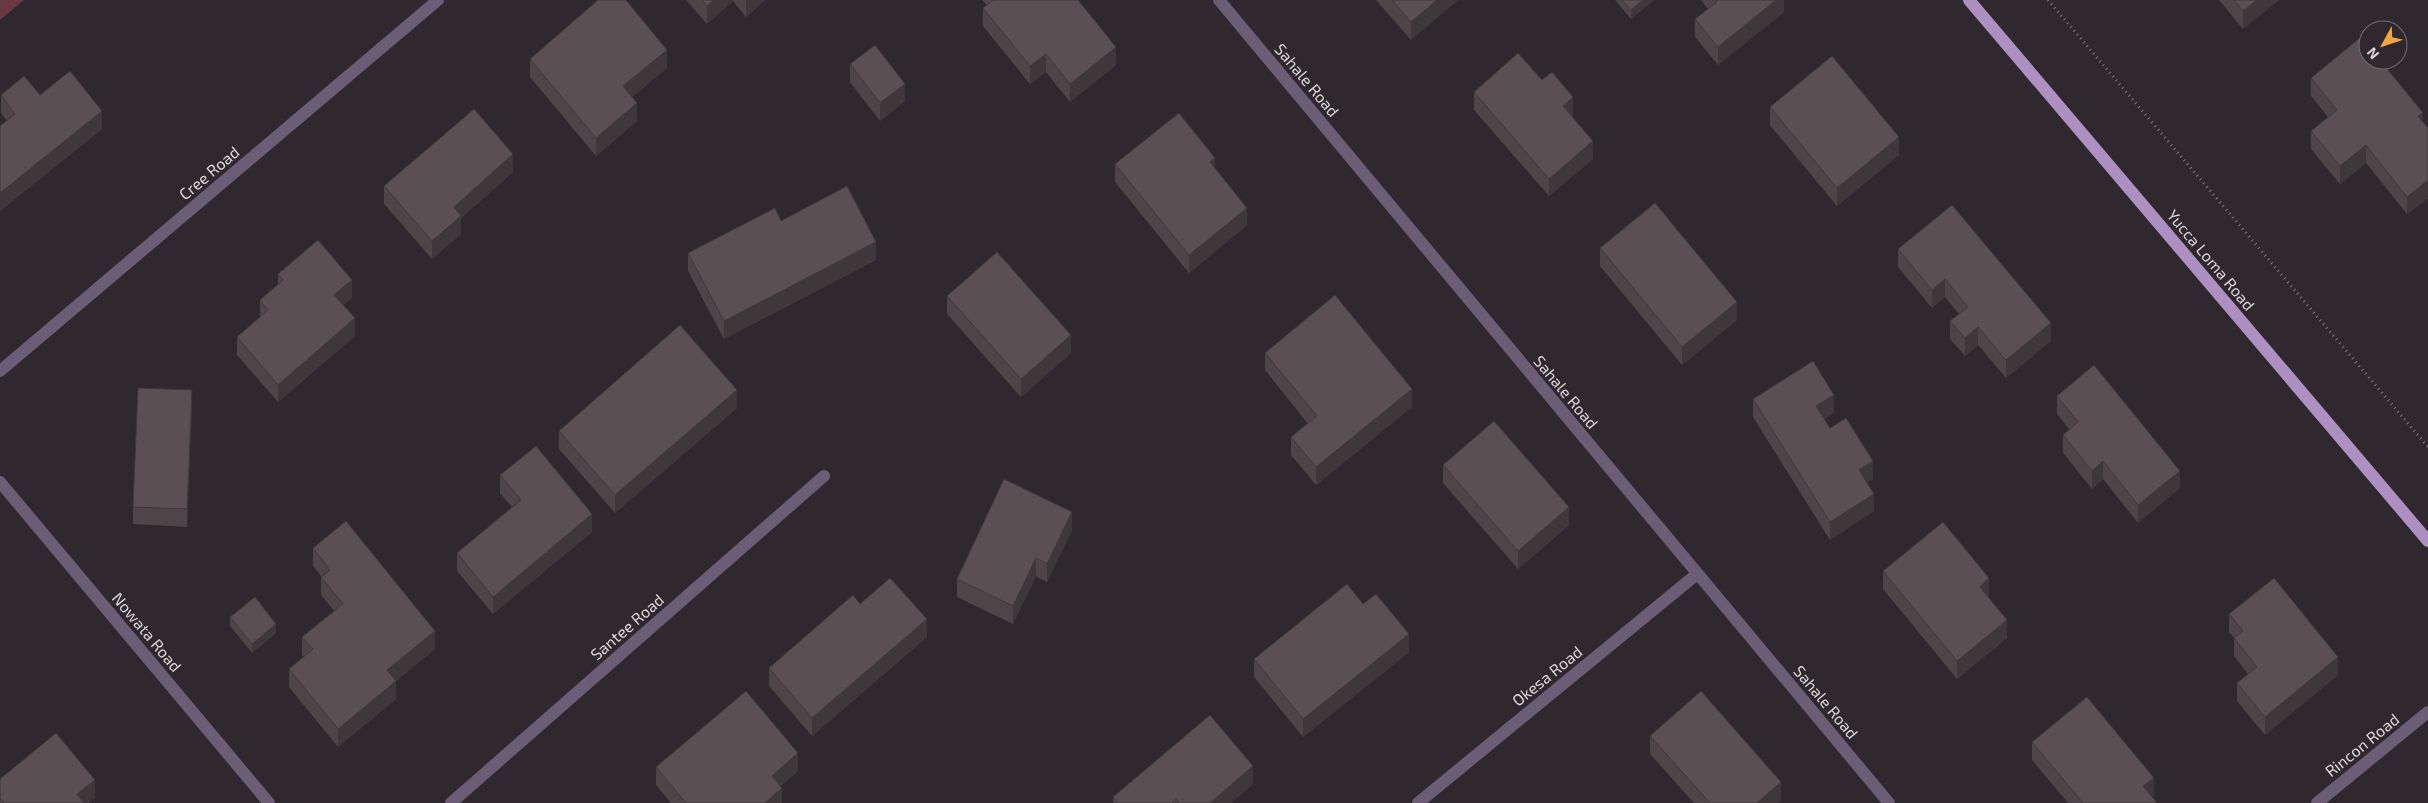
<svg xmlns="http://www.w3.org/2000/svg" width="2428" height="803" font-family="'Exo 2',sans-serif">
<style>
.green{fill:#683940}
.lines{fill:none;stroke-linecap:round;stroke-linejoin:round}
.path{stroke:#7e797e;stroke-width:3;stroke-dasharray:1 4;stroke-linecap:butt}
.minor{stroke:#6c5d76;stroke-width:12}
.major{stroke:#ad8fc1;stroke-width:12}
.wall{fill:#4d4548}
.shaded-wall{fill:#3f383b}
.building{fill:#5a5054;stroke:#3f383b}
.labels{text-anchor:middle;stroke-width:5;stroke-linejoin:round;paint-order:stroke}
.street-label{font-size:16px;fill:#dbd7db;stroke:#2f282e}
</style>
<rect width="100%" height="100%" fill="#2f282e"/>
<path class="green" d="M0,0H24L0,20Z"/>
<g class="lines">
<path class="path" d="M2048,0L2428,447"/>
<path class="minor" d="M1219,0L1889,803
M0,371L438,0
M0,482L269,803
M451,803L824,476
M1418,803L1697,574
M2317,803L2428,712"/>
<path class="major" d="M1969,0L2428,541"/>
</g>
<path class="wall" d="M686,0H765L746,17L733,1L707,24Z
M982,0H1078L1116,65L1070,102L1046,72L1030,84L983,26V8L987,5Z
M1376,0H1458L1411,40Z
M1615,0H1654L1631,19Z
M1701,0H1784V12L1718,65L1695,37V19L1708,9Z
M2219,0H2279L2243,29Z
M530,59L667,68L632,97L637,121L596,156L530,77Z
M850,64L905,101L880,121L850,82Z
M2311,78L2423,122L2428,128V198L2407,214L2366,163L2340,184L2311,149V131L2328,117L2311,96Z
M1542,80L1573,115L1572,116L1593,159L1549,196L1474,110V92Z
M1,95H40L102,129L0,211V126L7,121L1,113Z
M1770,107L1899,155L1837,206L1770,125Z
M1115,164L1215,168L1247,225L1189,273L1115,182Z
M513,172L461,218V234L432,259L384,204V186Z
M781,221L876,260L724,339L688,271V253Z
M1600,248L1737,320L1682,365L1600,266Z
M1898,249L2051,341L2006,378L1978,345L1965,356L1950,339V321L1959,314L1945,297L1932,308L1898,267Z
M278,274L352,298L343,305L355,336L278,402L237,355V337L260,317V300L278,284Z
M947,296L1071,353L1021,397L947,314Z
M1265,353L1412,407L1316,485L1291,455V437L1308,424L1265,370Z
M2057,396L2180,488L2138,523L2103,479L2092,489L2063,453V435L2069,429L2057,414Z
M1753,399L1834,413L1824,419L1830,428L1873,479L1867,482L1874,511L1830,540L1753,417Z
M192,408L187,527L133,524V507Z
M737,408L615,513L559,449V431Z
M1443,465L1569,525L1518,569L1443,483Z
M500,475L592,532L493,614L457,571V553L512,507L500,493Z
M1072,530L1047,582L1036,576L1013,624L957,597V579Z
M313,548L435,649L396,681V699L338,747L289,687V669L304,657L302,655V637L334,611L321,595V577H322L313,566Z
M1883,571L1989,596L1988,597L2007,638L1957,679L1883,589Z
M860,604L927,637L812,736L769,686V668Z
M1363,604L1409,652L1303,737L1254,677V659Z
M2229,614L2338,675L2265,735L2237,701V683L2248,674L2234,656V638L2229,632Z
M230,617L276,633L252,653L230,626Z
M1650,736L1781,800L1777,803H1694L1650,754Z
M2032,742L2154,796L2152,797L2157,803H2068L2032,760Z
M656,767L798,771L780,786L782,803H671L656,785Z
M0,779L95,798L88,803H0Z
M1253,784L1231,803H1113V797Z"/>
<path class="shaded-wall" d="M714,0H733V1L707,24V6Z
M746,0H765L746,17Z
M1437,0H1458L1411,40V22Z
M1643,0H1654L1631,19V10Z
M1776,0H1784V12L1718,65V47Z
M2257,0H2279L2243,29V11Z
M1116,47V65L1070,102V84Z
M667,50V68L623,104V86Z
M1046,54V72L1030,84V66Z
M905,84V101L880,121V103Z
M1573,97V115L1563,124V106Z
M637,103V121L596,156V138Z
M102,111V129L0,211V193Z
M2423,113V131L2418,116Z
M1899,137V155L1837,206V188Z
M1593,141V159L1549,196V179Z
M2366,145V163L2340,184V166Z
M513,154V172L461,218V234L432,259V241L454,207Z
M1215,158V175L1210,162Z
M2428,180V198L2407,214V197Z
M1247,208V225L1189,273V255Z
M876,242V260L724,339V321Z
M1945,279V297L1932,308V290Z
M352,280V298L334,313V295Z
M1737,302V320L1682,365V347Z
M355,318V336L278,402V385Z
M2051,323V341L2006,378V360Z
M1978,327V345L1965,356V338Z
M1071,335V353L1021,397V379Z
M1412,389V407L1316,485V467Z
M192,390V408L187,527V509Z
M737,390V408L615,513V495Z
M1834,395V413L1816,424V406Z
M1873,461V479L1859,488V470Z
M2103,461V479L2092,489V471Z
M2180,471V488L2138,523V505Z
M1874,494V511L1830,540V522Z
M1569,507V525L1518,569V551Z
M1072,512V530L1047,582V564Z
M592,514V532L493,614V597Z
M1036,558V576L1013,624V606Z
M1989,578V596L1980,605V587Z
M927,619V637L812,736V718Z
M2007,620V638L1957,679V661Z
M276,624V633L252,653V644Z
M435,631V649L387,688V670Z
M1409,634V652L1303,737V719Z
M2338,657V675L2265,735V717Z
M396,681V699L338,747V729Z
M798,753V771L772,793V776Z
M1253,766V784L1231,803H1210Z
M2154,778V796L2145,803L2143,786Z
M95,780V798L88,803H77V794Z
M1781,782V800L1777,803H1757Z
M782,788V803H765Z"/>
<path class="building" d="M598,0H626L667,50L623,86L637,103L596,138L530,59Z
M702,0H714L707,6Z
M993,0H1078L1116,47L1070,84L1046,54L1030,66L983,8Z
M1392,0H1437L1411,22Z
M1622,0H1643L1631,10Z
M1716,0H1776L1718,47L1695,19L1717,2Z
M2234,0H2257L2243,11Z
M2361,37L2368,45V60H2380L2423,113L2418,116L2428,128V180L2407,197L2366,145L2340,166L2311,131L2337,110L2311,78Z
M875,45L905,84L880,103L850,64Z
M1518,53L1542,80L1552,72L1573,97L1563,106L1593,141L1549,179L1474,92Z
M1832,56L1899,137L1837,188L1770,107Z
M70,71L102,111L0,193V126L15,114L1,95L24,76L40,95Z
M474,109L513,154L454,207L461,216L432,241L384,186Z
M1179,113L1215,158L1210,162L1247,208L1189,255L1115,164Z
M847,186L876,242L724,321L688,253L775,208L781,221Z
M1655,203L1737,302L1682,347L1600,248Z
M1952,205L2051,323L2006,360L1978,327L1965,338L1950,321L1968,307L1945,279L1932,290L1898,249Z
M318,240L352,280L334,295L355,318L278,385L237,337L268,310L260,300L283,280L278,274Z
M997,252L1071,335L1021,379L947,296Z
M1335,295L1412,389L1316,467L1291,437L1317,416L1265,353Z
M680,325L737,390L615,495L559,431Z
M1813,361L1834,395L1816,406L1830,428L1846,418L1873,461L1859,470L1874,494L1830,522L1753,399Z
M2094,365L2180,471L2138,505L2103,461L2092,471L2063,435L2078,422L2057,396Z
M138,388L192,390L187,509L133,507Z
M1494,421L1569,507L1518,551L1443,465Z
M536,446L592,514L493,597L457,553L521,500L500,475Z
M1004,479L1072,512L1047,564L1036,558L1013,606L957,579Z
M346,521L435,631L387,670L396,681L338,729L289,669L313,649L302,637L343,604L321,577L330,570L313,548Z
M1943,522L1989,578L1980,587L2007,620L1957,661L1883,571Z
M890,578L927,619L812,718L769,668L853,595L860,604Z
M2274,578L2338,657L2265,717L2237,683L2257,667L2234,638L2243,631L2229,614Z
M1347,584L1363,604L1376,594L1409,634L1303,719L1254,659Z
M255,597L276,624L252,644L230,617Z
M746,691L798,753L772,776L782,788L765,803H686L656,767Z
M1701,691L1781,782L1757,803H1710L1650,736Z
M2087,697L2154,778L2143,786L2157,803H2083L2032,742Z
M1210,715L1253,766L1210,803H1179L1176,799L1172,803H1118L1113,797Z
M56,733L95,780L77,794L84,803H4L0,798V779Z"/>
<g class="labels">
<g class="street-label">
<text transform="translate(1307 80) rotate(50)" y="6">Sahale Road</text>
<text transform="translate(209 173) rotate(-40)" y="6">Cree Road</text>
<text transform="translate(2211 260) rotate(50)" y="6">Yucca Loma Road</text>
<text transform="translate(1566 392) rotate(50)" y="6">Sahale Road</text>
<text transform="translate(627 627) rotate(-41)" y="6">Santee Road</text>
<text transform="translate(147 632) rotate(50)" y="6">Nowata Road</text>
<text transform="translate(1547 676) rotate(-39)" y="6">Okesa Road</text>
<text transform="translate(1826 702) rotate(50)" y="6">Sahale Road</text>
<text transform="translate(2362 745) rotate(-39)" y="6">Rincon Road</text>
</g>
</g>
<g transform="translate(2383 45) rotate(230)"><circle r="24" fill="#2f282e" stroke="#746e73"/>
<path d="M0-4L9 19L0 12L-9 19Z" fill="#f1a640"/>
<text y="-8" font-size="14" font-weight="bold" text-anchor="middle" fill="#dbd7db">N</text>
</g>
</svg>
